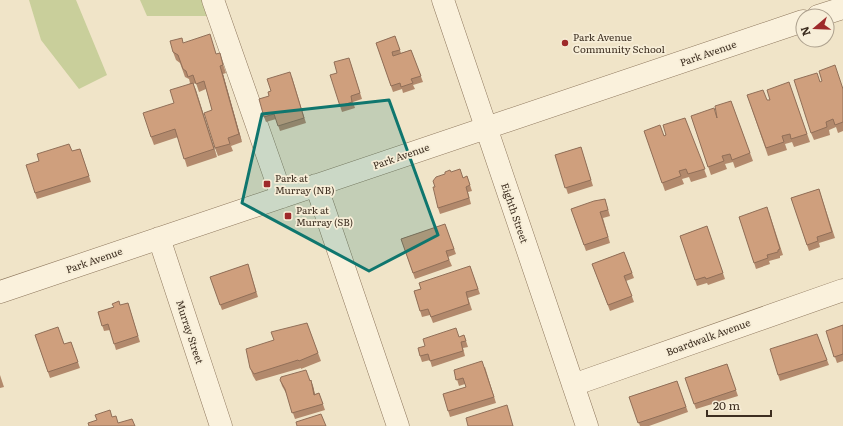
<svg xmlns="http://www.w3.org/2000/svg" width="843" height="426" font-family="Literata,serif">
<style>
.green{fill:#c9cf9b}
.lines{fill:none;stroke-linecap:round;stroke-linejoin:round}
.minor-casing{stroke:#8d765c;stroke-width:23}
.minor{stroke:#faf1dc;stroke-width:22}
.wall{fill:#b2896c}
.shaded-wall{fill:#916f58}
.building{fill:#cf9f7d;stroke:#916f58}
.marked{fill:#0f766e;fill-opacity:0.2;stroke:#0f766e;stroke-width:3;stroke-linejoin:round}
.poi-dot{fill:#9e2a2b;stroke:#f7eed8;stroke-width:1.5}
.labels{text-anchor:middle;stroke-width:3.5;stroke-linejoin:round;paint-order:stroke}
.poi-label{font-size:10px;fill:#3d2e20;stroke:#f7eed8;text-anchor:start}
.street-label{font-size:10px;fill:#3d2e20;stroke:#f7eed8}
</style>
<rect width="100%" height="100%" fill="#f0e4c8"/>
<path class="green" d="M29,0H76L107,75L79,89L41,40Z
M140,0H203L209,16H147Z"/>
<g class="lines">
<g class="minor-casing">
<path id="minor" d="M213,0L282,197
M443,0L587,426
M818,16L843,8
M316,185L398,426
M159,238L221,426
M0,292L803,21
M573,385L843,290"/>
</g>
<use href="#minor" class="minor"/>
</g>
<path class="wall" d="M395,36L401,53L411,50L423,82L413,85L415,89L403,93L402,89L393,92L376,43Z
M183,43L216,54L222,61L226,73L223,74L242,142L231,146L233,151L218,156L215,148L212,110L206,89L199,92L196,83L193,84L217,157L187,167L178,137L154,145L151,137L174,103L190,83L189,79L185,77L180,63L176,60L173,52Z
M351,64L362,99L353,102L355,108L342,112L340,106L337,73Z
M292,77L306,123L280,131L276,119L266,122L264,117L269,96L271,91Z
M789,82L810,142L794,147L792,142L785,144L787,150L768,156L747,95L767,100H770Z
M821,82L843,88V131L838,133L836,127L829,130L830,135L814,140L811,133Z
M731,101L753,161L735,168L733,162L725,164L727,169L711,175L691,116L717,117Z
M685,118L707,177L691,182L689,177L682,179L684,184L665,191L644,131L664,136Z
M581,147L593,186L568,194L555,155Z
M80,149L91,182L37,199L35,193L72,151Z
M451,172L463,178L467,176L472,191L468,192L471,204L440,214L438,208Z
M819,189L835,238L819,243L820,247L809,251L791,198Z
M605,199L610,216L603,218L610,243L586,251L571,209Z
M769,212L783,255L780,256V258L769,261L770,264L756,269L739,217Z
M445,224L456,254L448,257L452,266L415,279L401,239Z
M707,226L725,279L708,285L707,283L697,286L680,236Z
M624,252L634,278L626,281L634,302L610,311L592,264Z
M248,264L258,297L222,310L210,277Z
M470,266L480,294L468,298L472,310L433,323L430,315L422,317L414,291L421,289Z
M128,303L140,342L116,350L110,330L104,331L98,312Z
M307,323L321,361L301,369V368L256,381L253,376L250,368L274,340Z
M843,325V361L837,363L826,331Z
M817,334L829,365L780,381L778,375Z
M35,335L64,344L71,342L80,368L50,378Z
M464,335L468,347L463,348L465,356L432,367L430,360L422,362L420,356L459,337Z
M727,364L738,396L696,409L685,378Z
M485,367L496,403L450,417L443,394L466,387L465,384L459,386L454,370Z
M0,375L4,387L0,388Z
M280,380L310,381L313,386L315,394L319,393L325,410L295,419L286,393L282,386Z
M677,381L688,412L649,426H640L629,397Z"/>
<path class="shaded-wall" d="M220,66L223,74L242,142L239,134Z
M193,83L196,90L217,157L214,149Z
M311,380L313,386L316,400L314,395Z"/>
<path class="building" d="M210,34L216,54L220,53L223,65L220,66L239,134L228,138L230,144L215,148L204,113L212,110L204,81L196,84L193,75L188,77L186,71L183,69L178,55L173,52L170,41L182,38L183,43Z
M395,36L400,50L392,52L393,56L411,50L421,76L411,79L413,83L401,87L400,83L391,86L376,43Z
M349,58L360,93L351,96L352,102L340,106L330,75L337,73L334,62Z
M835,65L843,89V122L835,125L833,119L826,122L827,127L811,133L794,80L817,73L820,82L822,81L819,71Z
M290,72L304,118L278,126L274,114L264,117L259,99L269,96L268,92L271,91L267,79Z
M789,82L807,134L791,139L790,134L782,136L784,142L766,148L747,95L763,90L767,100H770L767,90Z
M193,83L214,149L184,159L175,129L151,137L143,113L174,103L170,90Z
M731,101L750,153L732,160L730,154L722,156L724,161L708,167L691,116L714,108L717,118L715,106Z
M685,118L705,169L688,174L686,169L679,171L681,176L662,183L644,131L660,125L664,136L666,135L663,125Z
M69,144L72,151L80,149L89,176L35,193L26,165L39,161L37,154Z
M581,147L591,180L565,188L555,155Z
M460,169L463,178L467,176L470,185L466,187L469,198L438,208L433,187H435L433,181L436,177L445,174V172L450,170L451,172Z
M819,189L832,232L817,237L818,241L807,245L791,198Z
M605,199L608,210L600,212L608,237L584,245L571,209L594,201Z
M767,207L780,249L778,250V252L767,255L768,258L754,263L739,217Z
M445,224L454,249L446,251L449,260L413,273L401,239Z
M707,226L723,273L706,279L705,277L695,280L680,236Z
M624,252L632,273L624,276L632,296L608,305L592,264Z
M248,264L256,292L220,305L210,277Z
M470,266L478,289L466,292L469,304L431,317L428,309L420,311L414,291L421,289L419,283Z
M119,301L120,305L128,303L138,336L114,344L108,324L102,326L98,312L114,307L112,304Z
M307,323L318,353L299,361L298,360L254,374L250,368L246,349L274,340L271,332Z
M843,325V354L834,357L826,331Z
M58,327L64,344L71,342L78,362L48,372L35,335Z
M456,328L459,337L464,335L466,341L461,342L463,351L430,361L428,354L420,356L418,348L425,346L423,339Z
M817,334L827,360L778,375L770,349Z
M482,361L494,397L448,411L443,394L466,387L463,378L456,380L454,370Z
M727,364L736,390L694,404L685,378Z
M306,370L310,381L311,380L314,395L319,393L323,404L292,413L285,389L280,380L281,377Z
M677,381L686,407L638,423L629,397Z
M507,405L513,426H468L466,418Z
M110,410L112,417L116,416L118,423L132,419L135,426H89L88,423L97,420L95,415Z
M321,414L326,426H297L296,422Z"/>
<path class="marked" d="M389,100L438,235L369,271L242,203L262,114Z"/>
<g class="poi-dot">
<circle cx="565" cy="43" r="4"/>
<rect x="263" y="180" width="8" height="8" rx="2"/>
<rect x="284" y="212" width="8" height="8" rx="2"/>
</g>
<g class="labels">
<g class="poi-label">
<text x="573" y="41">Park Avenue<tspan x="573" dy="12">Community School</tspan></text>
<text x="275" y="182">Park at<tspan x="275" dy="12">Murray (NB)</tspan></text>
<text x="296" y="214">Park at<tspan x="296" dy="12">Murray (SB)</tspan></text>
</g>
<g class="street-label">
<text transform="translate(708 53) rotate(-19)" y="4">Park Avenue</text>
<text transform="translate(401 156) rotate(-19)" y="4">Park Avenue</text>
<text transform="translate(515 213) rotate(71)" y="4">Eighth Street</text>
<text transform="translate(94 260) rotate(-19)" y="4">Park Avenue</text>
<text transform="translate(190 332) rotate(72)" y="4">Murray Street</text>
<text transform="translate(708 337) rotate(-20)" y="4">Boardwalk Avenue</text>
</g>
</g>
<g transform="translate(815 28) rotate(251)"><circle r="19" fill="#f7eed8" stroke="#ada18e"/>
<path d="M0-3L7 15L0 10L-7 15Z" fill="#9e2a2b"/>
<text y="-6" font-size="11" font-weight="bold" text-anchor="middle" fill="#3d2e20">N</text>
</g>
<path d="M707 410v6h64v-6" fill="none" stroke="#3d2e20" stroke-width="2"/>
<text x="713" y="410" font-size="12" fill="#3d2e20" stroke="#f7eed8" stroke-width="3" paint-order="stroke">20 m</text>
</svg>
